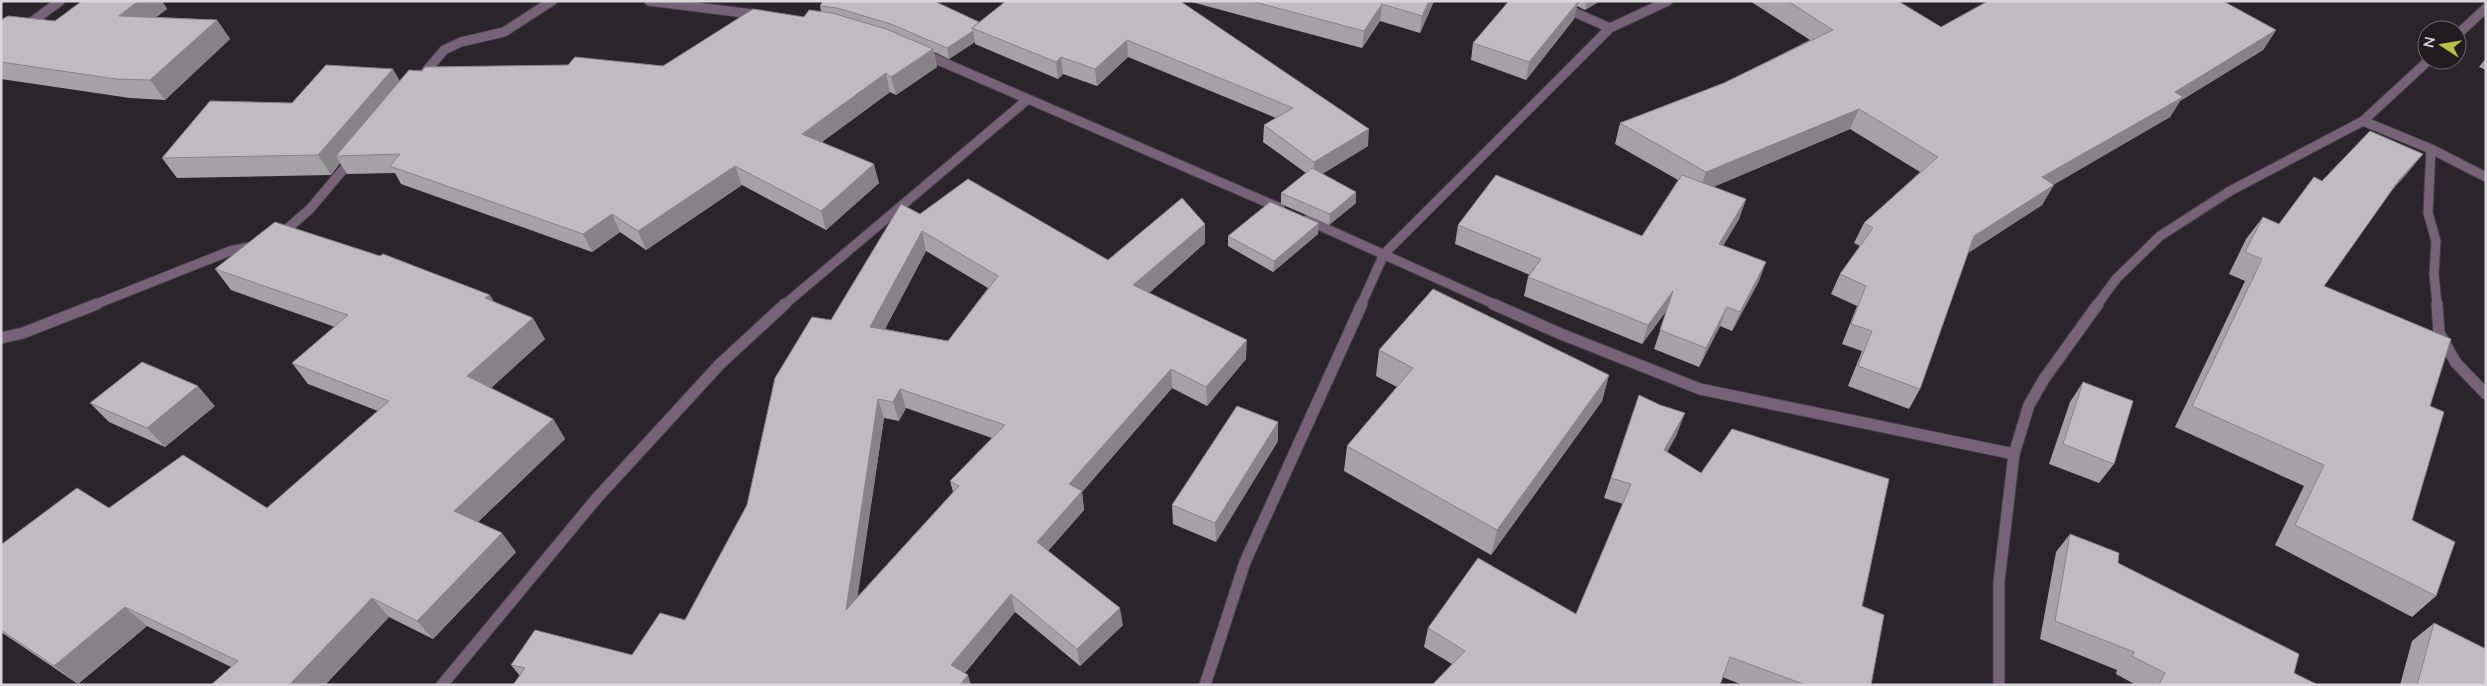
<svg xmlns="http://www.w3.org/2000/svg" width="2487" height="686" font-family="Lato,sans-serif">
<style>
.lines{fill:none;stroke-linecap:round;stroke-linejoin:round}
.street-far1-casing{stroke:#454146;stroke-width:11}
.street-casing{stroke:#454146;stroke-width:13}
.street-far1{stroke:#77627a;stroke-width:9}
.street{stroke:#77627a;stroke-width:11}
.wall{fill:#a5a1a6;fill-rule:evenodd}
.shaded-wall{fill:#868387}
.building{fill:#c0bbc1;stroke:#868387;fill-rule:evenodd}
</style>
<rect width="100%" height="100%" fill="#29252a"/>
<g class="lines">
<g class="street-far1-casing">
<path id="street-far1" d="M649,1L760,15
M1549,1L1610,28
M26,26L60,1
M2457,35L2486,8
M924,54L1280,208
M422,76L444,50L461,42L504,32L552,1
M2363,121L2431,149L2428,213L2436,241L2434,274L2437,305
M2431,149L2486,177
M1307,220L1496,305
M281,234L310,209L353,158
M94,305L230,251L254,246
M784,305L1028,99
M1361,305L1384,254L1610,28L1668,1
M2097,305L2116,279L2160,236L2230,191L2363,121L2429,60"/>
</g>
<g class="street-casing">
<path id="street" d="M1493,304L1561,334L1700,389L2014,454
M2437,304L2439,333L2456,363L2486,394
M1,338L23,333L97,304
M442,685L596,499L720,364L785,304
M1205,685L1245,562L1362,304
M1999,685V581L2014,454L2029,405L2044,379L2098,304"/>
</g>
<use href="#street-far1" class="street-far1"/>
<use href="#street" class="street"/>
</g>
<path class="wall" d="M82,1H162L167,9L156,17L217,20L230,39L165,100L130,98L1,79V20L55,21Z
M1180,1L1368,146L1322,174L1356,203L1329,225L1281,204V193L1306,173L1263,142L1264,125L1276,118L1128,57L1097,86L1063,74L1058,79L975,44V42L949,59L934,52L937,67L896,95L890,92L822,142L879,183L826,230L742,185L646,250L620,232L592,252L401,184L395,173L347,174L340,163L331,175L177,178L162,158L292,103L400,81L422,71L663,66L804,17L821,12L820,6L979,22Z
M1188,1H1434L1420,33L1380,21L1362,48Z
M1509,1H1600L1585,10L1577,6L1574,19L1526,80L1471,60L1473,43Z
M1750,1H1898L1941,27L2276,30L2263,50L2180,101L2170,117L2054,184L2042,205L1968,253L1920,389L1909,409L1848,386L1862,351L1842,344L1857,306L1831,294L1840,274L1860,246L1854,243L1864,223L1920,172L1850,129L1713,187L1746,199L1739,219L1723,246L1759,281L1732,331L1720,326L1699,367L1654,349L1667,310L1642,344L1524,296L1528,277L1530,275L1455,244L1458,225L1642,236L1678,180L1615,144L1620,123L1724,83L1810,40Z
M2486,58V70L2479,67Z
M2423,154L2392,190L2324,286L2430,406L2412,520L2436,596L2412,617L2275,545L2304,486L2175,427L2245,281L2229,274L2246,239L2263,217L2279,224L2322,181Z
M920,214L1108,260L1205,224V243L1149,293L1246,359L1207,406L1172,388L1082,492L1084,510L1048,551L1123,625L1080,666L1015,612L965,673L520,676L511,665L632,655L685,620L747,505L831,320ZM926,251L988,288L948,341L885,329ZM906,408L992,438L950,481L953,492L857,597L884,418L899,421Z
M1318,234L1273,272L1228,246V236Z
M215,269L494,302L545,339L491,388L553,419L565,439L478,522L516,552L433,639L389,617L325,685H211L231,667L147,626L78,684L1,632V543L2,544L109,508H267L378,411L308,384L292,363L335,327L231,290Z
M1379,350L1609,375L1602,401L1491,555L1344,471L1347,446L1397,387L1376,376Z
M2083,382L2114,464L2099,483L2049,464L2070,402Z
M1639,395L1677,434L1667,452L1862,606L1871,685H1743L1722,677L1452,664L1424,647L1428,628L1576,614L1623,504L1604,498Z
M90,403L215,406L165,447L109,422Z
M1278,422V441L1216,542L1173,524L1172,505Z
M2070,534L2294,673L2318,685H2136L2116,674L2117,670L2040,639L2056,552Z
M2434,623L2486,685H2400L2412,641Z"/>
<path class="shaded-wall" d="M138,1H162L167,9L133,35L119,16Z
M1429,1H1434L1420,33L1422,16Z
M1587,1H1600L1585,10Z
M1578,2L1574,19L1526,80L1529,62Z
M1382,4L1380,21L1362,48L1364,31Z
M217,20L230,39L165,100L150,80Z
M2276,30L2263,50L2180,101L2170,117L2031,198L2042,177L2175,92Z
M973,31L975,42L949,59L947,48Z
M1127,40L1128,57L1097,86L1095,69Z
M933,49L937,67L896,95L891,77Z
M1061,57L1063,74L1058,79L1056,62Z
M393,69L404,88L336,156L340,163L331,175L318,155Z
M886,73L890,92L808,152L802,134Z
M1859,109L1850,129L1699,193L1706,172Z
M1369,129L1368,146L1314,179V162Z
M2423,154L2405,176L2381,202L2399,180Z
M874,164L879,183L826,230L821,211Z
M735,166L742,185L646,250L638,231Z
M2054,185L2042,205L1963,256L1974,236Z
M1356,192V203L1329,225L1330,214Z
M1746,199L1739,219L1712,264L1719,244Z
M612,214L620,232L592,252L583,234Z
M1319,223L1318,234L1273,272L1274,261Z
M1205,224V243L1135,305L1133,285Z
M922,231L926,251L876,346L870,327Z
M1766,262L1759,281L1732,331L1740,312Z
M1673,291L1667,310L1642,344L1648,325Z
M490,295L502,315L485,298Z
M1727,307L1720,326L1699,367L1706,348Z
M533,318L545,339L481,397L467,376Z
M1247,340L1246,359L1207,406L1206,387Z
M1171,369L1172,388L1082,492L1084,510L1040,560L1037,542L1069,484Z
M1609,375L1602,401L1491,555L1497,530Z
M198,386L215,406L165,447L147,428Z
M900,389L906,408L899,421L893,402Z
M878,399L884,418L853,628L846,610Z
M1685,413L1677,434L1657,471L1664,450Z
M553,419L565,439L469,530L454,511Z
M1278,422V441L1216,542L1215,523Z
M502,533L516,552L433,639L417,621Z
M1011,594L1015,612L957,682L951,665Z
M372,598L389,617L325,685H289Z
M125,607L147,626L78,684L54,666Z
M1120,608L1123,625L1080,666L1077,649Z
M968,675L971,685H960Z"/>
<path class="building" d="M82,1H138L119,16L217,20L150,80L116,79L1,62V20L8,16L55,21Z
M823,1H934L979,22L972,28L973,31L947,48L891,24L837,8L820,6Z
M1006,1H1180L1369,129L1314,162L1264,125L1293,108L1127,40L1095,69L1061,57L1056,62L972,28Z
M1251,1H1429L1422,16L1382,4L1364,31Z
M1509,1H1576L1578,2L1529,62L1473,43Z
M1788,1H1898L1941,27L1988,1H2223L2276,30L2175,92L2183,97L2042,177L2054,185L1974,236L1920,389L1858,366L1872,331L1851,324L1866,286L1840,274L1873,228L1864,223L1938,157L1859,109L1706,172L1620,123L1724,83L1833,30Z
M753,9L804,17L809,10L832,13L886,29L933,49L891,77L886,73L802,134L874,164L821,211L735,166L638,231L612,214L583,234L390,166L400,154L336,156L409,70L422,71L425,67L568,65L575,57L663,66Z
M326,65L393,69L318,155L162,158L210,101L292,103Z
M2370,131L2423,154L2399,180L2324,286L2451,339L2430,406L2444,412L2412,520L2455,542L2436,596L2295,525L2324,465L2192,406L2262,259L2245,252L2263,217L2279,224L2314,177L2322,181Z
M1312,168L1356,192L1330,214L1281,193Z
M1496,175L1642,236L1682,175L1746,199L1719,244L1766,262L1740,312L1727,307L1706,348L1660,330L1673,291L1648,325L1528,277L1541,259L1458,225Z
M968,179L1108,260L1182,198L1205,224L1133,285L1247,340L1206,387L1171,369L1069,484L1082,491L1037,542L1120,608L1077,649L1011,594L951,665L968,675L960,685H513L525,668L511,665L535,630L632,655L660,613L685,620L747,505L775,378L812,317L831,320L901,204L920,214ZM922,231L998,276L948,341L870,327ZM900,389L1005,425L950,481L959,486L846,610L878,399L893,402Z
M1270,202L1319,223L1274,261L1228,236Z
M275,222L380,256L383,254L490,295L485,298L533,318L467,376L553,419L454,511L502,533L417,621L372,598L289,685H211L238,661L125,607L54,666L1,630V543L2,544L77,488L109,508L183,455L267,508L389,401L292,363L348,315L215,269Z
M1433,289L1609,375L1497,530L1347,446L1413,368L1379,350Z
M142,362L198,386L147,428L90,403Z
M2083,382L2133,401L2114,464L2063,444Z
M1639,395L1660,405L1685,413L1664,450L1701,473L1732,429L1889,479L1862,606L1884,615L1871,685H1806L1730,657L1720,685H1432L1465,651L1428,628L1478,558L1576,614L1631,484L1611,478Z
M1237,406L1278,422L1215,523L1172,505Z
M2070,534L2119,553L2118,563L2299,654L2294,673L2318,685H2159L2165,673L2132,656L2134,652L2055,621Z
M2434,623L2486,649V685H2417Z"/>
<rect width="2487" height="686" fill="none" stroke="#d9d7da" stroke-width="5"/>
<g transform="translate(2442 45) rotate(282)"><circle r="24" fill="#201c20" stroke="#6a676a"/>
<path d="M0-4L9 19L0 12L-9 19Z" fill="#bbc045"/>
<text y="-8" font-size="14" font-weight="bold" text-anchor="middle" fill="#d9d7da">N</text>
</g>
</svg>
